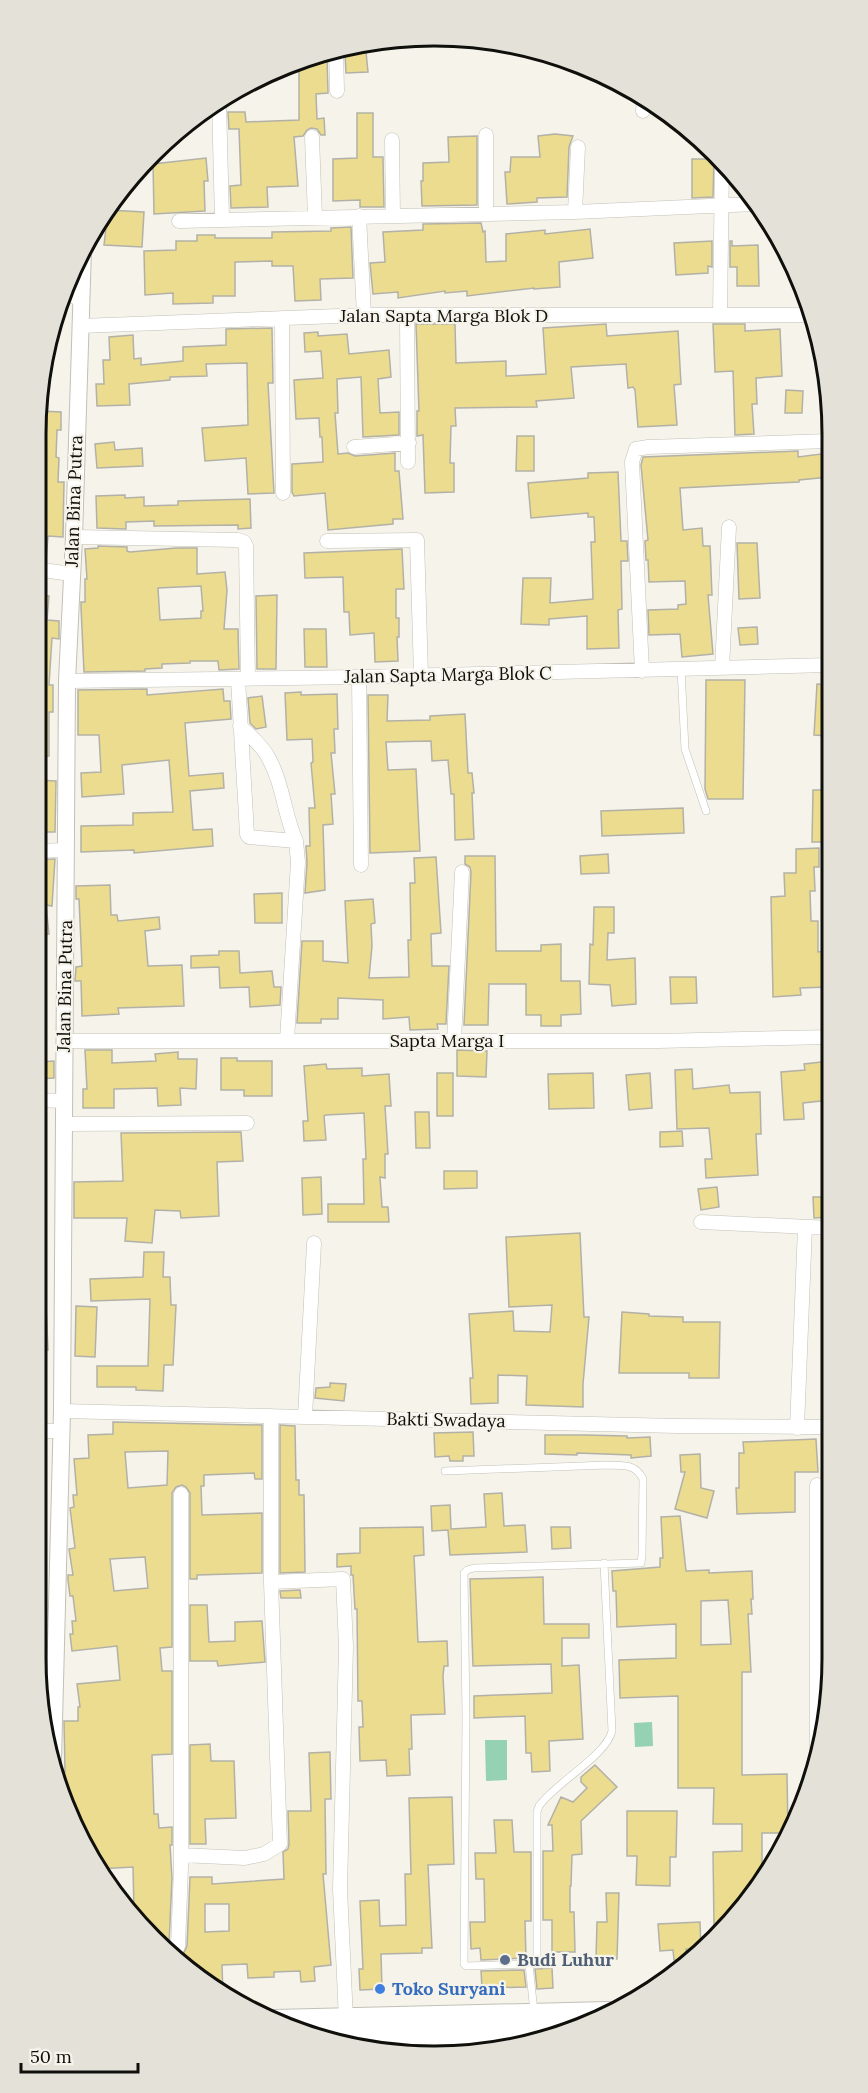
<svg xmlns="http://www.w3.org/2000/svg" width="868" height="2093" font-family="Lora,serif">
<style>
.grass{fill:#95d1b3}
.building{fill:#ebdc8f;stroke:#b3b1a7;stroke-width:1.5;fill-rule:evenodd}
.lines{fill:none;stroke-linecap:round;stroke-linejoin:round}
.service-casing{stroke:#c2c0b6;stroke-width:8}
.minor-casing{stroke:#c2c0b6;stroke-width:15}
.tertiary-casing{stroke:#c2c0b6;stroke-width:18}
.trunk-casing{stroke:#c2c0b6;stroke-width:24}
.service{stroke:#fff;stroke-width:7}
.minor{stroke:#fff;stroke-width:14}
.tertiary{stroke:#fff;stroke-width:16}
.trunk{stroke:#fff;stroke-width:22}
.service-dot{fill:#5c6f8a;stroke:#f6f4ea;stroke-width:2}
.shop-dot{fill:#3f7fe0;stroke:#f6f4ea;stroke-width:2}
.labels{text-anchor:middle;stroke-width:4.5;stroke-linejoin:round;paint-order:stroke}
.street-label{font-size:18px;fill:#0f0f0b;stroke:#f6f4ea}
.service-label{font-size:18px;font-weight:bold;fill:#4e5e75;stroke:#f6f4ea;text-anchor:start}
.shop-label{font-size:18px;font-weight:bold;fill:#366cbe;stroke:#f6f4ea;text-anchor:start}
.rim{fill:none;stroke:#0f0f0b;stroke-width:3}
</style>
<rect width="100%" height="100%" fill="#f6f4ea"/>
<path class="grass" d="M652,1722L653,1746L635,1747L634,1723Z
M485,1740H507V1780L486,1781Z"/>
<path class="building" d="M366,52L368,72L346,73L345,53Z
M314,56H327L328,93L316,94L317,119L324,118L325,135H321L317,129L311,128L307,130L303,136L294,137L298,186L267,187L268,207L231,208L230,186L241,185L239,129H229L228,112H245L246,122L299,120V62Z
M357,113H373V157H383L384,207H360V200L333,201V159L357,158Z
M555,134L573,136L569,147L567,197L537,198V202L507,204L505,172H510L511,157H540L538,136Z
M477,136V205L422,206L421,181H423V163L449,162L448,137Z
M206,158L208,181H204L205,211L154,214L153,164Z
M692,159H714L713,197L692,198Z
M108,210L144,212L142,247L104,245Z
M481,223L483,232L485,231L486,262L506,261V234L545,230V234L590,229L593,258L559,262L560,287L534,289V288L467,296V291L445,293V291L398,298V292L373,294L370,263L385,262L383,232L423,230V224Z
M351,227L353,278L320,279L321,300L295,301L293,266H272V261L235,262V296H213V303L173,304V293L145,295L144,251L176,250V241H197V235H215V238H272V232L331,231V228Z
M712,241V267L708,266V273L676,275L674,243Z
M730,241H732V246L758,245L759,286H737V267H730Z
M416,324H455L456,363L506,361V376L546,374L543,328L606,324L607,336L678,331L681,384L674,385L677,425L638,427L635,390L633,387L628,388L626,364L571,367L574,398L536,401L537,407L455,408L456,426H451L450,463H454V492L425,493L423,435L417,436V411H419Z
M713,324H745V331L780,329L782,376L756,378L757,404H752L754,434L735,435L733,371L715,372Z
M272,328L273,383H268L274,493L248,494L246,458L205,461L202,428L248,425L247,363L206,364L207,376L170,377V380L129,384L130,405L97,406L96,384H104L103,360H110L109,337L133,335L134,359L141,358V365L183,361V347L226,345V329Z
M318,332V336L347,334L349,354L389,350L391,377L378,379L380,413L399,412V435L363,437L361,377L337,379L338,413H335L338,454L348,453L355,456L395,453V471H399L403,519H393V524L328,530L325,493L294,496L292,492V464L323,462L322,437H320L319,418L296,419L294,380L323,378L321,351L305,352L304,333Z
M786,390L803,391L802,413H785Z
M40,411L61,412V430H57L56,457L59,458L58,482H64L63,537L48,536L46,561L36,560V434Z
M517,436H534V471H516Z
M114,442L115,450L142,448L143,466L97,468L95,444Z
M798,451V457L829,453V477L799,480V482L680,488L683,530L702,528L703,546H710L712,595H708L713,654L682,657L680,634L649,635L648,610L678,609V605L686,604L685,581L649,582L648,560H646L645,541L648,540L641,465L643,457Z
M618,472L621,541H627L628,561H621L622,609L618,610L619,648L587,649V616L549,619V625L521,624L523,578H551L550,603L593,599L591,542H595L594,517H588V513L531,518L528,483L588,478V473Z
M125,495V498L144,497V506L178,505V501L250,499L251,528L238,529V525L154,526V521L126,522V529L97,528L96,496Z
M737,543H757L760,598L739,599Z
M98,546L127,547V551L130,552L176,548H197V574L225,572L227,590L224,629H238L239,669L219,670L218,661H190V663L162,664V668L145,669V671L84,672L81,608V602H85V579H87L85,549L98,548ZM201,586L203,611H201V618L160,620L158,588Z
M402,549L404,589H396V618H399V637H397L398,661L375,662L374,633L350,635L349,612H344L343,577L305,578L304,553Z
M36,595L49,596L47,620L59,621V639L52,638L49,685H53V712H49V756H36Z
M277,595L276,669H257L256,596Z
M757,627L758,644L740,645L738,628Z
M304,629H326L327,667H305Z
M706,680H745L743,799H708L705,789Z
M817,684L829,685L830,736L814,735Z
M147,689V695L223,689L224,701H230L231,719L185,723L189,776L223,773L224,788L190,791L193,830L212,829L213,846L134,853V850L81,852V826L133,825V813L173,812L169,760L122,765L124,794L82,797L81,773L101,772L99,735H78V690Z
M301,692V695L337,694L338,729H334L335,753H331L335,794H331L333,824L323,825L325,890L305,893L307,863L306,846H310L309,808H315L311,763L313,762L312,739L287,740L285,693Z
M368,695H388L387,721L430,720V716L465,714L468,773H472L474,793H472L474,839L455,840L454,794H451L448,760L432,761L431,741L386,742L388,770L416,769L420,851L370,853Z
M262,696L266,727L256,729L250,723L248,698Z
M36,780L56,781L55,832H36Z
M813,790H830V842H812Z
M683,808L684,833L602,836L601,811Z
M819,848V867H814L815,891H810L811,921H818V952L827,951L828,987L800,988L801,995L773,997L771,897L785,896L784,873H796V849Z
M608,854L609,873L581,874L580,856Z
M465,856H495L496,951H541V945L561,944V981H580L581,1014L561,1015V1026H541V1015H526V984H489L488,1025H464L471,872L470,867L465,864Z
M436,857L441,933L431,934L432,966H449L446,1024H437L438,1029L410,1030L409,1017L383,1019V1000L338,998V1019H321V1023H297L302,941H323V961L348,963L345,901L373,899L375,923L371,924L372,946L369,978L409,977L408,940H411L410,883H415L414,858Z
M55,859L52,906L46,905L49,934L36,936V860Z
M110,885L111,915H117L118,921L159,917L160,929L145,931L148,966L182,965L184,1006L118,1008L119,1014L82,1016L81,981H75L76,967L82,966L79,899H76V886Z
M282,893V923H255L254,894Z
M594,907H614V933H608L607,960L635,958L636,1004L612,1006L610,985L589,984L590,944L593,945Z
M219,951H239L240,973L272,971L274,987H281L280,1005L250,1007L249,987L220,988L219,967L191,968V956L219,955Z
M670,977H696L697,1003L671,1004Z
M85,1050H112V1063L156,1061L155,1054L178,1052V1059H197L196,1089L180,1088L181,1105L158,1106L157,1088L114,1089V1108H83V1089H87Z
M457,1050L487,1051L486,1077L457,1076Z
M221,1058H237V1061H272V1096H244V1090H221Z
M54,1061V1078L38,1079L37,1062Z
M830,1061V1100L803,1103L804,1119L784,1120L781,1072L805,1070L804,1064Z
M326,1064L327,1069L362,1068V1076L389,1074L391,1106H385L388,1154H385V1178L380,1177L382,1207H388L389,1222H328V1204H364L363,1159H366L364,1113L326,1115L324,1116L326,1140L304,1141L303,1121H308L304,1066Z
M692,1069L693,1089L729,1085L730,1093L760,1092L761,1134H756L758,1175L706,1178L705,1159H712L709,1128L677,1129L675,1070Z
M437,1073H453V1116H437Z
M593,1073L594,1108L549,1109L548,1074Z
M650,1073L652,1108L629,1110L626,1075Z
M415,1112H429L430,1148H416Z
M682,1131L683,1146L660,1147V1132Z
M241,1132L243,1161L217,1162L219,1216L181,1218L180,1211L155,1210L152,1243L125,1241L127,1218H74V1182L123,1181L121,1133Z
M444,1171H477V1188L444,1189Z
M321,1177L322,1214L303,1215L302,1178Z
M717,1187L719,1207L701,1210L698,1189Z
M813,1197H831V1217L814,1218Z
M580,1233L584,1317H589L583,1384V1407L526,1405L527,1376L498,1375V1403L471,1404L470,1378H473L469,1314L513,1311L514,1331L550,1332L552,1305L509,1307L506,1237Z
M144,1252H164L163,1277H170L171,1305H176L173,1365H164L163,1391L136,1390V1387H97V1366H148L150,1299L91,1301L90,1279L143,1277Z
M36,1305H46L48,1350L36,1351Z
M76,1306L97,1307L95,1357L75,1356Z
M622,1312L649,1314V1316L683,1317V1322H720L719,1378H689V1373H619Z
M330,1383L346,1384L344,1401L315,1398L316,1388L330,1387Z
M113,1422L262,1425V1479H255L254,1473L204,1475V1486H201L202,1515L262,1513V1573L197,1575V1579H190V1493L186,1487L182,1485L176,1487L172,1493V1647L160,1648L162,1671H172V1754L152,1755L154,1814H158L159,1828L172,1827V1845H170L172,1878L169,1944L167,1948L135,1921L128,1912H134L133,1867L98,1869L89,1858L62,1798V1772H65L64,1721H78V1707H80L77,1684L120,1680L117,1646L72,1651L70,1634H73L72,1621H76L73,1596H70L68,1580V1575H73L69,1549L75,1548L70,1508L74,1507L73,1495H77L74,1459L89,1458L88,1435L113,1434ZM168,1451L167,1485L128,1488L125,1452ZM145,1557L148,1588L114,1591L110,1559Z
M280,1425L295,1426L296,1480H299V1495H304L305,1572L280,1573Z
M473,1432L474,1456H463V1461H450L449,1456L435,1457L434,1433Z
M545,1435H584L627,1436V1438L650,1437L651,1456L631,1458V1455L577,1453V1455L545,1454Z
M816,1439L818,1472H795V1512L737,1514L736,1488H739V1453H744L743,1442Z
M700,1454L701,1488L714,1491L707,1518L675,1509L685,1472H681L680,1455Z
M502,1493L504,1526L525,1525L527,1552L450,1555L448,1530L432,1531L431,1506L450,1505L451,1529L486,1527L484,1494Z
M680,1516L686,1571L709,1570V1573L752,1571L753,1599H751L752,1614H748L751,1672H742V1775L787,1774L788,1830L786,1833H762V1867H768L750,1902L725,1927H714L713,1852L742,1851V1824H713L714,1788H678V1696L620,1698L619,1660L676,1658V1624L617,1627L616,1591H613L612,1571L660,1567V1558H663L661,1517ZM728,1600L731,1644L701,1645V1601Z
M423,1527L424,1555L414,1556L418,1642L447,1641L448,1666H444L443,1676L445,1714L411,1715L412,1749H409L410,1775L387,1776L386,1760L360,1761L359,1727H363L362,1701H358L357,1609H355L353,1575H351V1566L337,1567V1554L360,1553V1528Z
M551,1527H570L571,1548L552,1549Z
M543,1577L544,1624H589V1638H562V1666L579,1665L583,1739L549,1741L550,1771L532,1772L531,1753H526L525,1716L474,1718V1696L552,1693L551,1664L473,1666L470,1579Z
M300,1590L301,1598H281L280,1591Z
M190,1605H207L209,1642L235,1641V1622L262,1621L265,1662L218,1666L217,1661H190Z
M210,1744L211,1761H234L236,1818L205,1819L206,1844H190V1745Z
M330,1752L331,1799H325L326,1874H323L331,1965L314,1967L315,1981L301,1982L300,1971L274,1972V1977L248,1978L247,1964L222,1965L223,1994L181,1959L187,1946L190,1877H212V1884L284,1879L283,1852L288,1849L289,1844L288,1811H311L309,1753ZM205,1904H229V1931L205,1932Z
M595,1765L617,1787L581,1821L582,1854L572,1855L571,1886H570V1912H574L575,1952H552V1920H543V1851H553L552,1825H548L561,1797L573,1802L587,1788L581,1782V1777Z
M452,1797L454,1864L428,1865L432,1948H422V1953L381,1954L382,1989L360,1990L359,1969H363L360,1901L379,1900L380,1926L406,1925L405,1874H411L409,1798Z
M627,1811H677L676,1857H670V1886L636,1885L637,1856H627Z
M494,1820H512L514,1852H531V1921H525L526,1958L481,1960L480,1948L471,1949L470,1922H485L484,1879H476L475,1853H496Z
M606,1893H619L617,1959L596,1958L597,1922H607Z
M700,1922L701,1949H686L687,1959L674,1960L673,1950L660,1951L658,1924Z
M552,1968L553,1988L537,1989L535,1969Z
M524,1970L526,1987L482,1988L481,1971Z"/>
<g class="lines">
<g class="service-casing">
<path id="service" d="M681,669L685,749L706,811
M445,1471L607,1465C623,1466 635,1463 643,1479L642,1555L641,1563L474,1568L467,1570L464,1573L466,1717L464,1964L466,1966L529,1964L537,1961V1812L539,1806C555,1783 606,1756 612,1731L604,1563
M529,1964L534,2012"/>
</g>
<g class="minor-casing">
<path id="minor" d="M336,49L337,91
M219,102L222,219
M643,111L644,98
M312,137L315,217
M392,140L393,216
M575,212L578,147
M486,213V135
M359,216L364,315
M179,221L575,212L755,204
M64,291L82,301
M720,315L722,162
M407,316L408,462
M282,318L283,493
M80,326L364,315H808
M354,447L409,443
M74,537L238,540L244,542L246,546L248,679
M327,541L417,540L421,675
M36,569L71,574
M722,668L729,527
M642,671L632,462L636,449L648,447L829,441
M359,677L361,865
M238,679L247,834L249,837L296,841L298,862L287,1040
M67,681L359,677L829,665
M240,726C249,735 262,745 268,757C283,783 284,814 296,841
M36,851L66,850
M64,1041H658L830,1037
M454,1041L462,872
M36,1100L63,1101
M64,1124L247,1123
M701,1222L831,1228
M62,1411L677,1426L831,1427
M305,1417L314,1243
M797,1428L805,1227
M36,1431H60
M817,1485V1750
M271,1582L343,1579L346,1647L340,1889L346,2020
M181,1855L245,1858L264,1854L280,1844L271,1582V1416
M174,1954L178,1946L181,1867V1494
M453,2033L455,2051"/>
</g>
<g class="tertiary-casing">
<path id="tertiary" d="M53,1760L62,1411L67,681L74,537L83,249"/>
</g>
<g class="trunk-casing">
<path id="trunk" d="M274,2021L608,2013
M312,2037L560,2031"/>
</g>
<use href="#service" class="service"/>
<use href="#minor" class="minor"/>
<use href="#tertiary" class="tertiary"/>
<use href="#trunk" class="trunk"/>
</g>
<circle class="service-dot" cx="505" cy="1960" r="6"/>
<circle class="shop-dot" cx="380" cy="1989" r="6"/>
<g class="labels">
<g class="street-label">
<text x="444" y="322">Jalan Sapta Marga Blok D</text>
<text transform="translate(74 501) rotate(-88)" y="6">Jalan Bina Putra</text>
<text transform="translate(448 675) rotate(-1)" y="6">Jalan Sapta Marga Blok C</text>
<text transform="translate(65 986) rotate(-89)" y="6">Jalan Bina Putra</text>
<text x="447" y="1047">Sapta Marga I</text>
<text transform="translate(446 1420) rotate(1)" y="6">Bakti Swadaya</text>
</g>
<g class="service-label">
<text x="517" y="1966">Budi Luhur</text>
</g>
<g class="shop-label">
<text x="392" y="1995">Toko Suryani</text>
</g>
</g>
<path d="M0 0H868V2093H0ZM434 46H434A388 388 0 0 1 822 434V1658A388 388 0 0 1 434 2046H434A388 388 0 0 1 46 1658V434A388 388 0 0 1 434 46Z" fill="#e4e2d8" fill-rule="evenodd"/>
<path class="rim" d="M434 46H434A388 388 0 0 1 822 434V1658A388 388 0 0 1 434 2046H434A388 388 0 0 1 46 1658V434A388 388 0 0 1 434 46Z"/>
<path d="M21 2063v9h117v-9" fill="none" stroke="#0f0f0b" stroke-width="3"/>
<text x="30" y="2063" font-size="18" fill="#0f0f0b" stroke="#f6f4ea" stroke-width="4.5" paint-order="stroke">50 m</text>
</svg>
